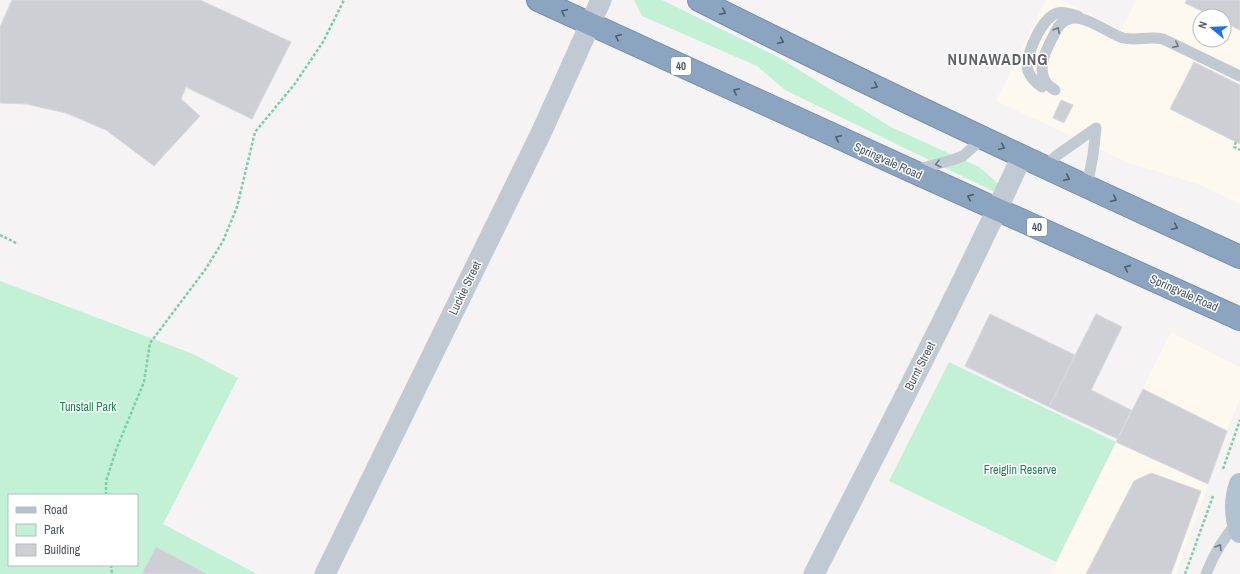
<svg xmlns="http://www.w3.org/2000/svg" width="1240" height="574" font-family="'Archivo Narrow',sans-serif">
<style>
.commercial{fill:#fdf9ef;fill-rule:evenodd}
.green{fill:#c3f1d5;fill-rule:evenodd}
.building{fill:#cdcfd5;stroke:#d7d9de}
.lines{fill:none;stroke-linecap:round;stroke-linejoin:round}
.highway-casing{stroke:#7690ad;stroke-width:24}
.path{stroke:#7ad0a6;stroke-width:2.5;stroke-dasharray:3 2;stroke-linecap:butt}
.lane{stroke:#c1cad2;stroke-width:11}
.street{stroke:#c1cad2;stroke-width:21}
.primary{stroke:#b3c2d1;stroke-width:22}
.highway{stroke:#8ba5c1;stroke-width:22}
.oneway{stroke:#505e6b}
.oneway2{stroke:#6e7983}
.labels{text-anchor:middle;stroke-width:3;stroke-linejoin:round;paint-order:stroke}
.shield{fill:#fff;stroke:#808990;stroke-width:1}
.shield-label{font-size:11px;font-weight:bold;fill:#4a5661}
.street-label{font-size:12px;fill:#4a5661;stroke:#fff}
.park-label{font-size:12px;fill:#17864f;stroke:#fff}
.district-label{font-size:16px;font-weight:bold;letter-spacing:1px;fill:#5f6368;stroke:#fff}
</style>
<rect width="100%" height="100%" fill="#f5f3f3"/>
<path class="commercial" d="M1046,0H1063L1121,31L1136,0H1240V204L1198,184L1129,163L996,101ZM1200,16H1224V40H1200Z
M1171,332L1240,367V397L1176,574H1051Z"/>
<path class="green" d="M634,0H662L778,57L891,127L979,167L1000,185L997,193L785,90L757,66L642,16Z
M0,281L193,354L238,378L163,524L257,574H0ZM9,495H137V565H9Z
M949,362L1116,442L1056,562L889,481Z"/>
<path class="building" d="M12,0H200L291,42L252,119L186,87L181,99L200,116L154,166L106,130L66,113L26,104L0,103V27Z
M1187,0H1240V30L1224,22V16H1212L1185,3Z
M1194,62L1240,85V144L1170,109Z
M1061,100L1073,105L1064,123L1053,118Z
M990,314L1075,355L1049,407L965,366Z
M1096,314L1122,327L1091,390L1131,410L1118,439L1049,407Z
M1143,389L1227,431L1208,484L1116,442Z
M1151,473L1201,491L1171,574H1086L1134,481Z
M156,547L207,574H142Z"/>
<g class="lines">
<g class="highway-casing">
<path id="highway" d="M538,0L912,171L1240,319
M699,0C877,90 1058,174 1240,257"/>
</g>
<path class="path" d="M1236,142L1234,147L1240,150
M0,235L18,244
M1223,469L1240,420
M106,495V481L116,450L144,382L150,343L205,270L223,241L237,207L255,132L294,85L323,42L344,0
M111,565L112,574
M1185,574L1213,496"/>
<path class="lane" d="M1042,87C1036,83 1031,78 1028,71C1024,56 1042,18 1057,13C1064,11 1071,14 1078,16
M1055,90C1052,88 1049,86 1047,84C1034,66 1050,43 1058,27C1076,4 1103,32 1123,38C1136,41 1150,36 1163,39L1240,76
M1044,167L1056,156L1096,128
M915,170L952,160L963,156L983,138
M1087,187L1093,155L1096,128
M1206,574C1214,554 1223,538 1237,523"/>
<path class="street" d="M325,574L542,131L601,0
M814,574C885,435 957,297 1022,156"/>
<path class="primary" d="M1240,484C1234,500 1235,515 1240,532"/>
<use href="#highway" class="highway"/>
</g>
<defs><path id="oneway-chevron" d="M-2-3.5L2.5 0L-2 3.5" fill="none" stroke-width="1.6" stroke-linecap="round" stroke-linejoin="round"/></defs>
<g class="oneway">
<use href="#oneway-chevron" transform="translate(564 12) rotate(-155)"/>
<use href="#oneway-chevron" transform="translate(723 12) rotate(27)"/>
<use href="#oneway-chevron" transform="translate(618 37) rotate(-155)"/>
<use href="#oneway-chevron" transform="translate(781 41) rotate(26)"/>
<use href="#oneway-chevron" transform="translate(875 86) rotate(25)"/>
<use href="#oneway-chevron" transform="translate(736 91) rotate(-155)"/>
<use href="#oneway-chevron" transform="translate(838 138) rotate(-155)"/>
<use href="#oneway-chevron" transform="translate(1002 147) rotate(25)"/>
<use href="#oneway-chevron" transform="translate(1067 178) rotate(26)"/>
<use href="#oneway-chevron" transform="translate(970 197) rotate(-156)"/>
<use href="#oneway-chevron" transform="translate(1114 199) rotate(24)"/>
<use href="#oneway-chevron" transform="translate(1175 227) rotate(25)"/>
<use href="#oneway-chevron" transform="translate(1127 268) rotate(-156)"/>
</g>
<g class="oneway2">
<use href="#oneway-chevron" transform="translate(1057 30) rotate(-60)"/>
<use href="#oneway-chevron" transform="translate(1176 45) rotate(26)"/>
<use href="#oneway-chevron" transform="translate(938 164) rotate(166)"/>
<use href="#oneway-chevron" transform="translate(1219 547) rotate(-59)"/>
</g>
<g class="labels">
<g class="shield">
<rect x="671" y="57" width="20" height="18" rx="3"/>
<rect x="1027" y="218" width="20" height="18" rx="3"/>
</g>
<g class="shield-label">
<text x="681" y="70">40</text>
<text x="1037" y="231">40</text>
</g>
<g class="street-label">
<text transform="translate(888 161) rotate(24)" y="4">Springvale Road</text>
<text transform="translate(465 288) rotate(-64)" y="4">Luckie Street</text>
<text transform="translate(1184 293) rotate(24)" y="4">Springvale Road</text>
<text transform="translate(920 366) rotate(-63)" y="4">Burnt Street</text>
</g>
<g class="park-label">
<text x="88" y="411">Tunstall Park</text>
<text x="1020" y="474">Freiglin Reserve</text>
</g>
<g class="district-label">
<text x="998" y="65">NUNAWADING</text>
</g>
</g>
<rect x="8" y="494" width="130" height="72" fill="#ffffff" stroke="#b7bbc0"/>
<rect x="16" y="507" width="20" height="6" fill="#b3c2d1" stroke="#b7bbc0"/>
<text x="44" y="514" font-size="12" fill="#4a5661">Road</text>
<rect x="16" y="524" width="20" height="12" fill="#c3f1d5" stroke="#b7bbc0"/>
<text x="44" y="534" font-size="12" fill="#4a5661">Park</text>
<rect x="16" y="544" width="20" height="12" fill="#cdcfd5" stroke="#b7bbc0"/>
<text x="44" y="554" font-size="12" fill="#4a5661">Building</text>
<g transform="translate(1212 28) rotate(288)"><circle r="19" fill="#ffffff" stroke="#b7bbc0"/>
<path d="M0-3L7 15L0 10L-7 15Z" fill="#1a73e8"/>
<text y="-6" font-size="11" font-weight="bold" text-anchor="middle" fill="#4a5661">N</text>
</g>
</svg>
